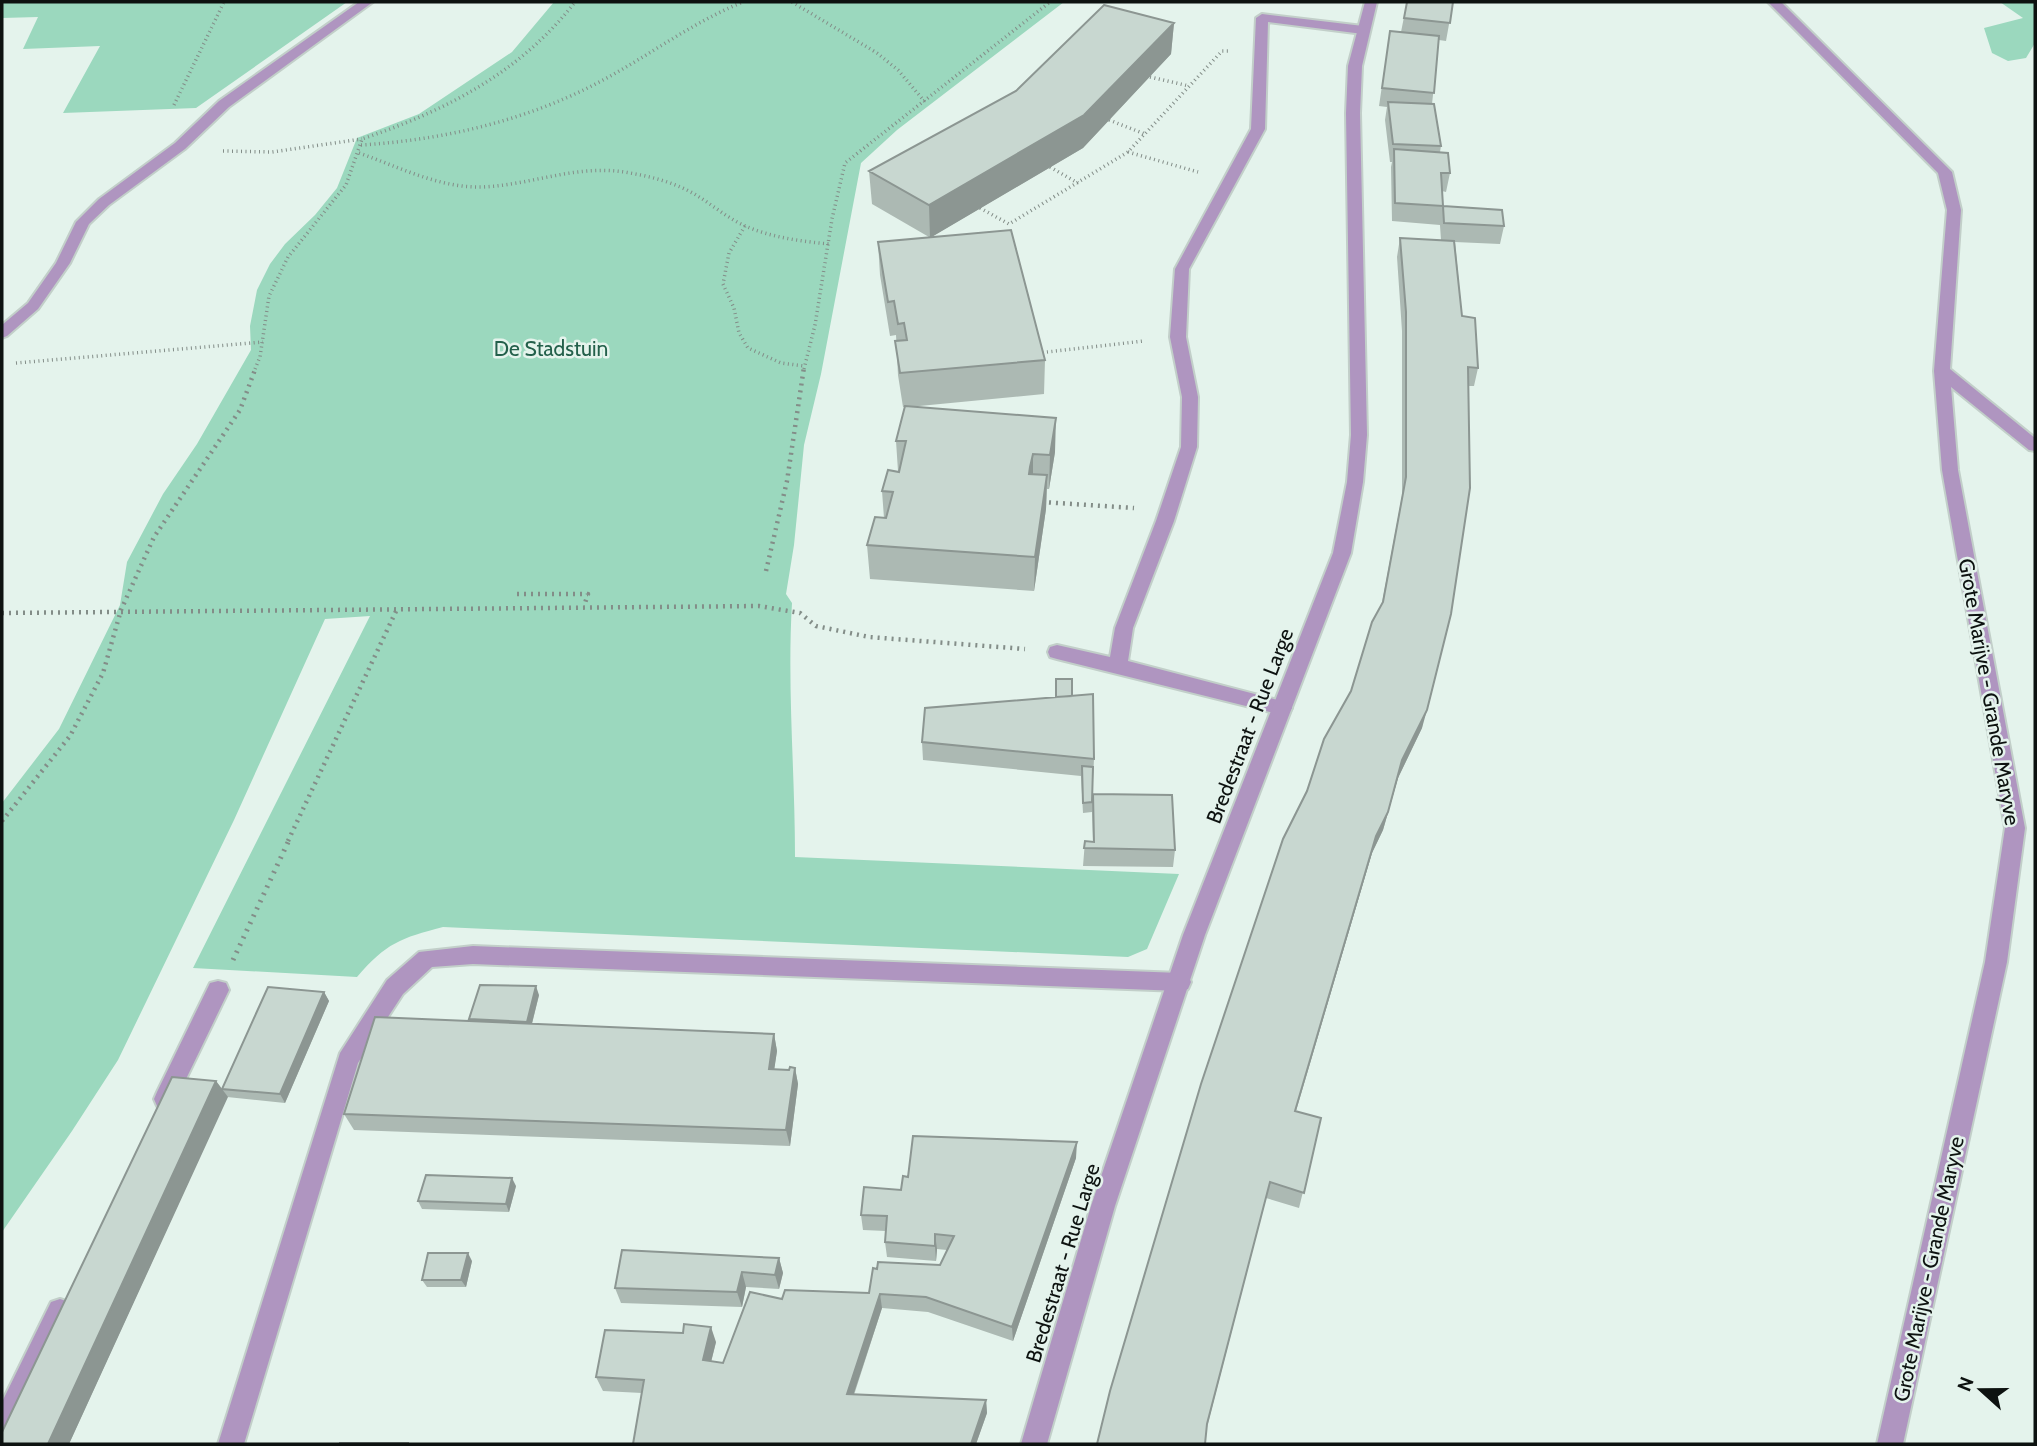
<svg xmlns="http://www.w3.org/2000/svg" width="2037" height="1446" font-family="Cabin,sans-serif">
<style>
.green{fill:#9bd8be}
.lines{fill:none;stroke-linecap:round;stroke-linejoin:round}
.service-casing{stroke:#c2cfc9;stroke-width:4}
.pedestrian-casing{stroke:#c2cfc9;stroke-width:4}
.minor-casing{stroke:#c2cfc9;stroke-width:4}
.tertiary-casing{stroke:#c2cfc9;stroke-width:4}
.path-far2{stroke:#838d88;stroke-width:3.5;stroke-dasharray:1 3.5;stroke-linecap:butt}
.path-far1{stroke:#838d88;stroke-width:4.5;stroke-dasharray:2 5;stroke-linecap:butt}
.path{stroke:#838d88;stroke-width:5;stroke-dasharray:2 6;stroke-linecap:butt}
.service{fill:#af95c0;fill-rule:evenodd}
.pedestrian{fill:#af95c0;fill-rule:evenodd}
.minor{fill:#af95c0;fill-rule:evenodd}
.tertiary{fill:#af95c0;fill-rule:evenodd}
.wall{fill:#acb9b3}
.shaded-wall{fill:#8c9692}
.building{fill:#c8d7d0;stroke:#8c9692;stroke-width:2}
.labels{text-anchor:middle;stroke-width:5;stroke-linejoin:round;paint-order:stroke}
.park-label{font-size:21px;fill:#23604b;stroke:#e4f3ec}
.street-label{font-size:21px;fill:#0d1210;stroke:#e4f3ec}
</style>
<rect width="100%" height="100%" fill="#e4f3ec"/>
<path class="green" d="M2,2H347L196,108L63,113L100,46L23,49L38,17L2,18Z
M554,2H1064L897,130L861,163L821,374L804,445L794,545L786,594L792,603C787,687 795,772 795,857L1179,874L1147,949L1128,957L443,927C401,938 386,943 357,977L193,968L370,616L325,619L234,820L118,1060L72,1131L2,1232V803L59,729L120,605L127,562L163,494L197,444L251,350L250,326L257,290L270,264L285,244L315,215L337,188L357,138L419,114L512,52Z
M2000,2H2035V43L2026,58L2008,61L1992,53L1984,28L2023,18Z"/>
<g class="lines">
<g class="service-casing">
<path id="service" d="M1262,14L1363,26L1369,30L1363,34L1268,22L1265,129L1189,269L1186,337L1198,397L1197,447L1174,521L1133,628L1128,661L1289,703L1292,708L1289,713L1282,715L1057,659L1050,657L1048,652L1050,647L1057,645L1110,657L1115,628L1156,521L1181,447L1182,397L1170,337L1175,269L1251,129L1256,18Z"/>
</g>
<g class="pedestrian-casing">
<path id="pedestrian" d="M218,981L226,983L229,990L173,1106L165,1109L157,1106L154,1099L157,1092L210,983Z
M60,1299L69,1302L72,1311L11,1438L2,1442V1402L51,1302Z"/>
</g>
<g class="minor-casing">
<path id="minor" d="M359,2H373L229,107L185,149L109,205L89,224L70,263L38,309L7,336L2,338V325L28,303L56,263L76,222L99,199L175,143L219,101Z
M1768,2H1781L1952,172L1961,210L1950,369L2035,438V451L2029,450L1951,387L1958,470L2025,828L2007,962L1903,1444H1877L1985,962L2005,828L1942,470L1934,371L1947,210L1938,173Z
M473,946L1180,973L1188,975L1191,982L1188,989L1180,991L473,964L432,967L403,994L358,1063L244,1444H218L340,1053L387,980L419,952Z"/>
</g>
<g class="tertiary-casing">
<path id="tertiary" d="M1365,2H1377L1362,66L1360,113L1367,435L1363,482L1351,553L1205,935L1115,1206L1047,1444H1021L1091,1206L1183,935L1333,553L1347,482L1351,435L1346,113L1348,66Z"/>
</g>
<path class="path-far2" d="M792,2L877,53L898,70L925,102
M1150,77L1189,86
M174,105L224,2
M1109,120L1145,134
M361,145C444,140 529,120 603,80C650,55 693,22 743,2
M223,151L272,152L362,139
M1128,152L1198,172
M359,153C399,167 439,188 482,187C533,185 578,163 630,173C653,177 676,183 696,195C711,204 725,216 741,224C768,237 799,241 829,244
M1050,167L1078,183
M980,208L1009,224L1128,152L1222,51H1229
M745,226L729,253L723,284L734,308L739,333L748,348L781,363L804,366
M1038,353L1144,341
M16,363L263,342
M255,369L260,357L269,296L288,257L346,185L362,139C445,111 520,73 575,2
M804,369L815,325L832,219L845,163L1050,2"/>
<path class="path-far1" d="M1042,502L1134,508
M766,571L787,481L804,367
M517,594H588L584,606
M2,613L759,606L800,613L816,626L869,637L1025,649
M2,821L70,736L103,673L121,610L154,537L240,410L256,367
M288,841L397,609"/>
<path class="path" d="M233,960L289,840"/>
<use href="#service" class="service"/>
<use href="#pedestrian" class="pedestrian"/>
<use href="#minor" class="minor"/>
<use href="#tertiary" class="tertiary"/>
</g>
<path class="wall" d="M1407,2H1453L1446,41L1439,40L1432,104L1441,146L1440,152L1450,173L1446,192L1442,191L1443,206L1504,226L1500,244L1455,242L1462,316L1478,368L1474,386H1468L1422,728L1398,778L1383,830L1372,853L1296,1111L1321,1118L1299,1208L1266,1198L1207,1427L1307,791L1351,691L1382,603L1402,496V331L1397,257L1400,238L1441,240L1440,225L1392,221L1391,167L1392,162H1390L1385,120L1387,107L1379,106L1390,31L1401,32Z
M1174,23L1171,54L1083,148L931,237L1045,360L1044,394L909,407L1055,452L1049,489H1047L1046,509L1034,591L870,579L867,545L884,518L882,491L898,471L896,441L905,407H903L898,375L896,335L890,336L880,275L878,242L929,237L872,204L869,171Z
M1072,696L1094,759L1092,800L1175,850L1173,867L1083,866L1085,841L1093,842L1092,812L1083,813L1081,776L923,760L922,742Z
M324,992L329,1001L285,1103L227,1097L69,1444H2L216,1081L222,1089Z
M539,995L532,1024L774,1034L777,1051L774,1069L789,1070L795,1068L798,1084L790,1146L354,1130L344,1114L470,1021L469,1019Z
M1076,1158L1013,1341L928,1312L882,1308L854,1395L986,1400L987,1413L976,1444H633L642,1393L603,1391L596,1377L716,1342L711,1362L723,1363L782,1299L869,1293L940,1265L947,1250L937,1249L936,1261L887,1257L885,1242L886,1231L863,1230L861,1215L901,1190L908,1177Z
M516,1186L509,1212L422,1209L418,1201Z
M779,1258L783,1273L779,1289L746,1287L742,1307L621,1303L615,1288Z
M472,1261L466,1287H427L422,1280Z"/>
<path class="shaded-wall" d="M1174,23L1171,54L1083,148L930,238L929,205Z
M1056,418L1055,452L1049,489L1050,455Z
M1033,454V488L1029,474Z
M1047,475L1046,509L1034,591L1035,557Z
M1427,710L1422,728L1398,778L1383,830L1372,853L1291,1127L1376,836L1402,760Z
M536,986L539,995L530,1031L527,1022Z
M324,992L329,1001L285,1103L280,1094Z
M774,1034L777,1051L772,1085L769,1069Z
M795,1068L798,1084L790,1146L786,1130Z
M216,1081L228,1097L69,1444H48Z
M1077,1142L1076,1158L1013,1341L1012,1327Z
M512,1178L516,1186L509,1212L506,1204Z
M935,1234L937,1249L936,1261L935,1246Z
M468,1253L472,1261L466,1287L461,1280Z
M779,1258L783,1273L779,1289L775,1275Z
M742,1272L746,1287L742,1307L737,1292Z
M880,1294L882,1308L849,1408L847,1394Z
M711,1327L716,1342L708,1374L703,1360Z
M986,1400L987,1413L976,1444H971Z"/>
<path class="building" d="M1407,2H1453L1450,23L1404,18Z
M1104,5L1174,23L1084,115L929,205L869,171L1016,91Z
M1390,31L1439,36L1434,93L1382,88Z
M1388,102L1434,104L1441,146L1393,144Z
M1394,149L1448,153L1450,173H1441L1443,206L1395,203Z
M1443,206L1502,210L1504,226L1444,223Z
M1011,230L1045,360L900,373L895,341L907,340L904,323L898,324L894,301L888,302L878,242Z
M1400,238L1454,241L1462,316L1475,318L1478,368L1468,367L1470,488L1451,614L1427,710L1402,760L1388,812L1376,836L1295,1111L1321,1118L1304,1193L1270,1182L1207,1424L1205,1444H1097L1110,1391L1201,1084L1283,839L1307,791L1324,739L1351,691L1372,622L1383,602L1406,477V312Z
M905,406L1056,418L1050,455L1033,454L1030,467L1029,474L1047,475L1035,557L867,545L875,517L886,518L893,492L882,491L888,470L899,472L906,441H896Z
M1056,679H1072V696L1056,697Z
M1093,694L1094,759L922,742L925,708Z
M1082,766L1093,767L1092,802L1083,803Z
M1093,794L1172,795L1175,850L1084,848L1085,841L1094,842Z
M480,985L536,986L527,1022L469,1019Z
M268,987L324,992L280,1094L222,1089Z
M375,1017L774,1034L769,1069L789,1070L790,1067L795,1068L786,1130L344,1114Z
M172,1077L216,1081L48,1444H2V1432Z
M913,1136L1077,1142L1012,1327L926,1297L880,1294L847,1394L986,1400L971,1444H633L644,1380L596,1377L605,1330L683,1333L684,1324L711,1327L703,1360L723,1363L750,1292L782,1299L785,1290L869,1293L873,1268L877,1269L878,1262L940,1265L954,1236L935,1234V1246L885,1242L887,1216L861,1215L864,1187L901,1190L903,1176L908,1177Z
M426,1175L512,1178L506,1204L418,1201Z
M622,1250L779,1258L775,1275L742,1272L737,1292L615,1288Z
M428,1253H468L461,1280H422Z
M340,1443H409L340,1444Z"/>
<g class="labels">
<g class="park-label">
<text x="551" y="356">De Stadstuin</text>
</g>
<g class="street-label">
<text transform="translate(1989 692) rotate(80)" y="7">Grote Marijve - Grande Maryve</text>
<text transform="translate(1250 726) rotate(-69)" y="7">Bredestraat - Rue Large</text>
<text transform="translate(1063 1263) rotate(-73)" y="7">Bredestraat - Rue Large</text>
<text transform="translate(1929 1269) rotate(-78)" y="7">Grote Marijve - Grande Maryve</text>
</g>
</g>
<rect width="2037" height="1446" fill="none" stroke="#0d1210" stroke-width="7"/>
<g transform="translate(1981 1390) rotate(291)" stroke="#e4f3ec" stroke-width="5" paint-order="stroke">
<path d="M0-5L12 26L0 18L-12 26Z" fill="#0d1210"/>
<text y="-10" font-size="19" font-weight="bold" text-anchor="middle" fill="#0d1210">N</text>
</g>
</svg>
